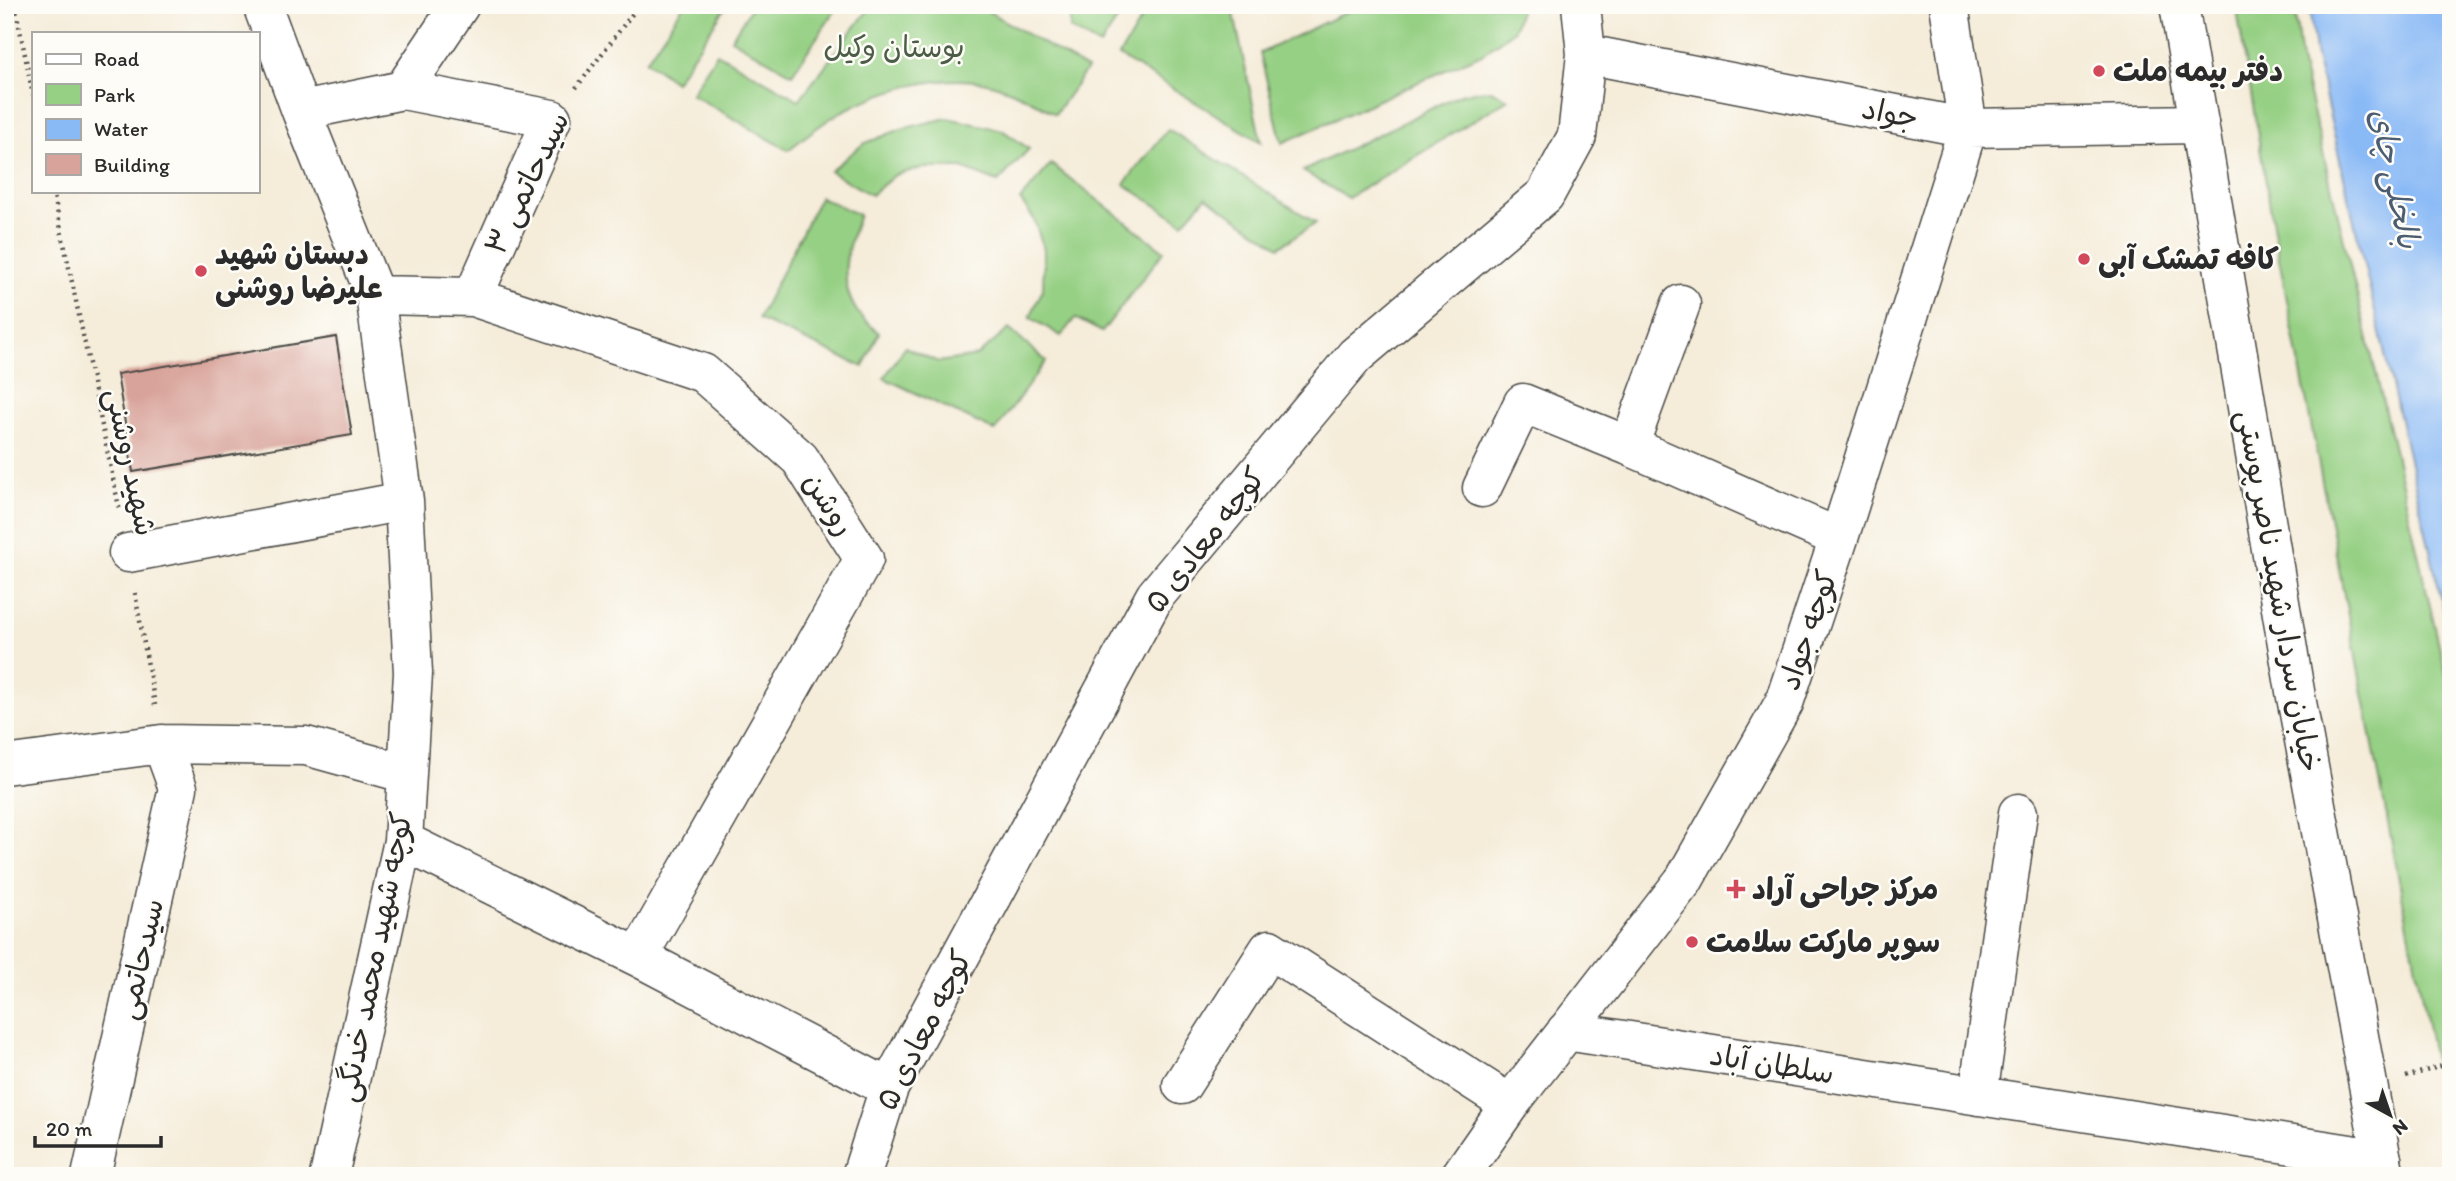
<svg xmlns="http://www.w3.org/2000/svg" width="2456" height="1181" font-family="Itim,'Playpen Sans Arabic',sans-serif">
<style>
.green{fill:#96d084;stroke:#607e58;stroke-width:2}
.water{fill:#8abaf6;stroke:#5a7290;stroke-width:2}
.building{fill:#d8a39a}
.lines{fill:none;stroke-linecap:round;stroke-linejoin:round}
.minor-casing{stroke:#494845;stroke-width:41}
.major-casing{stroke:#494845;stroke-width:41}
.path{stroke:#494845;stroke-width:4.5;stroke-dasharray:2 5;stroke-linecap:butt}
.minor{stroke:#fff;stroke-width:38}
.major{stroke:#fff;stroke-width:38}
.poi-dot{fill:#d1495b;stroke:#fdfcf7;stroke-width:2.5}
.labels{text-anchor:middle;stroke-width:5;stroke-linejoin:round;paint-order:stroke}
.park-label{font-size:30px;fill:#4b5d46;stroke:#fdfcf7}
.poi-label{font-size:30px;font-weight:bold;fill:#2b2b2b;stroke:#fdfcf7;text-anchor:start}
.street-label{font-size:30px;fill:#2b2b2b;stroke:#fdfcf7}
.water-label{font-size:32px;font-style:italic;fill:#4c5d72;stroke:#fdfcf7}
</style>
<rect width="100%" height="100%" fill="#fdfcf7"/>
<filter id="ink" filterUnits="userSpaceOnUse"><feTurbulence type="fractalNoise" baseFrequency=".0143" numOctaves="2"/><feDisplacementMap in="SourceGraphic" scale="14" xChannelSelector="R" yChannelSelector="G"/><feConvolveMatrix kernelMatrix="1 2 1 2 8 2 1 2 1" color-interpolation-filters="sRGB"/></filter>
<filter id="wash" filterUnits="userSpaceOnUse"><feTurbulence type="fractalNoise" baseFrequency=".00686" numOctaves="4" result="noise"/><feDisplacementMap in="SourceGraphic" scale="28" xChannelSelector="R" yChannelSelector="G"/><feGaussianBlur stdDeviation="1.57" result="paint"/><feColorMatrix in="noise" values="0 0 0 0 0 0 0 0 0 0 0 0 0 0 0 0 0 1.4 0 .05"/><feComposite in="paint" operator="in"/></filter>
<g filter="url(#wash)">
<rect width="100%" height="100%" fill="#f5ecd9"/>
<path class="green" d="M684,5H727L675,82L646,61Z
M753,5H839L792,74L731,39Z
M872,5H977L1087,69L1055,114C1033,101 1008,87 982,82C935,74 882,91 841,112C823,122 805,137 788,150L691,94L717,53L799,100Z
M1071,5H1127L1100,46L1070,29Z
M1150,5H1232L1261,142L1119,56Z
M1361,5H1522L1513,31L1482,54L1282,143L1260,53Z
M2236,5H2294L2301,61L2391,436L2451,697V1149L2277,248Z
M1491,90L1508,99L1348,198L1303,171L1463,93Z
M947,118L1002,130L1029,149L998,182L962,168H922L895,175L871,195L830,171L863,144L901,129Z
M1168,129L1316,223L1279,247L1206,197L1183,223L1124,184Z
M1051,164L1164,251L1102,332L1075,318L1061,336L1030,317L1043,289L1044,250L1034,219L1020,200Z
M820,197L859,215C847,246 836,284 859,314C864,321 873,327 879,333L863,367L758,319Z
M1009,329L1046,361L995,431L884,378L905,347L938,362L977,356Z"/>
<path class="water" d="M2309,5H2451V641L2315,52Z"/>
<g id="blocks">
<path class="building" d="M336,337L352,435L133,472L117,374Z"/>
</g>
</g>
<g filter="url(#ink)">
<use href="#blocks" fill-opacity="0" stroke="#494845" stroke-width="2"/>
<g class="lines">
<g class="minor-casing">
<path id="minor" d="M262,5L301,111L375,295L404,501L413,673L403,841L329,1176
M1586,54L1968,128L2199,124
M403,90L460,5
M301,111L403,90L552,119L473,297
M375,295L473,297L703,373L800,459L864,559L638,957
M1629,446L1681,304
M1482,488L1523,403L1629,446L1839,538
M128,553L404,501
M5,765L162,744L306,746L407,774
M403,841L638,957L889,1088
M1566,1031L2382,1159
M1182,1085L1269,949L1510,1104
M1978,1096L2018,813
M91,1176L178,788L162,744
M861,1176L889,1088L1155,596L1355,356L1545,195L1577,136L1586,54L1581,5
M1460,1176L1510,1104L1684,880L1784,703L1839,538L1968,128L1949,5"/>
</g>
<g class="major-casing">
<path id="major" d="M2179,5L2296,697L2385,1176"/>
</g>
<path class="path" d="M15,5L33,95
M576,88L639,5
M53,191L120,512
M135,593L155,705
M2406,1077L2451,1063"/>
<use href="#minor" class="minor"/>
<use href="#major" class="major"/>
</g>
</g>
<g class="poi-dot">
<circle cx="2099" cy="71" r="7"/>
<circle cx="2084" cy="259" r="7"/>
<circle cx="201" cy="271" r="7"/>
<path d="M1732.5 878.5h7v7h7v7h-7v7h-7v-7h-7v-7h7z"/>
<circle cx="1692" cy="942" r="7"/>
</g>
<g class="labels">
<g class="park-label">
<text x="894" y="57">بوستان وکیل</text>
</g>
<g class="poi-label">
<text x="2113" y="81">دفتر بیمه ملت</text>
<text x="215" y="264">دبستان شهید<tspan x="215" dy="34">علیرضا روشنی</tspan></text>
<text x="2098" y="269">کافه تمشک آبی</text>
<text x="1752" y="899">مرکز جراحی آراد</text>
<text x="1706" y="952">سوپر مارکت سلامت</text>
</g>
<g class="street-label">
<text transform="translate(1890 113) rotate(11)" y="10">جواد</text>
<text transform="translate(527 183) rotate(-64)" y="10">سیدحاتمی ۳</text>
<text transform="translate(131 462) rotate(78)" y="10">شهید روشنی</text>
<text transform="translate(829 504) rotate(57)" y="10">روشن</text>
<text transform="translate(1205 540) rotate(-52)" y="10">کوچه معادی ۵</text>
<text transform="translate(2279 591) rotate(80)" y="10">خیابان سردار شهید ناصر پوستی</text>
<text transform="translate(1808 630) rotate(-71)" y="10">کوچه جواد</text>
<text transform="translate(374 957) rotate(-79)" y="10">کوچه شهید محمد خدنگی</text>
<text transform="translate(140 959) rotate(-77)" y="10">سیدحاتمی</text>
<text transform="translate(924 1030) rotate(-63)" y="10">کوچه معادی ۵</text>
<text transform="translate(1772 1064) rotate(9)" y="10">سلطان آباد</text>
</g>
<g class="water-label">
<text transform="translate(2395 178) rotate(78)" y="11">بالخلی چای</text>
</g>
</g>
<rect width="2456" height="1181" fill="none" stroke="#fdfcf7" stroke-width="28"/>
<rect x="32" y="32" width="228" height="161" fill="#fdfcf7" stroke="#a9a8a5" stroke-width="2"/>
<rect x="46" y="54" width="35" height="10" fill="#ffffff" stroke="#a9a8a5" stroke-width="2"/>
<text x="94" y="66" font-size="21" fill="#2b2b2b">Road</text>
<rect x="46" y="84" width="35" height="21" fill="#96d084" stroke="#a9a8a5" stroke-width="2"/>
<text x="94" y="102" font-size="21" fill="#2b2b2b">Park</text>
<rect x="46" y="119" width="35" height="21" fill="#8abaf6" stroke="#a9a8a5" stroke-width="2"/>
<text x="94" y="136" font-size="21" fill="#2b2b2b">Water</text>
<rect x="46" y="154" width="35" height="21" fill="#d8a39a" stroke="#a9a8a5" stroke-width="2"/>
<text x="94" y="172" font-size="21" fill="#2b2b2b">Building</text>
<g transform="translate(2390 1115) rotate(140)" stroke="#fdfcf7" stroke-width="5" paint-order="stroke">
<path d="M0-5L12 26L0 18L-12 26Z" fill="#2b2b2b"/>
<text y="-10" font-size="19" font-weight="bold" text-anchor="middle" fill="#2b2b2b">N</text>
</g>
<path d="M35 1136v10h126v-10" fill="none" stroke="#2b2b2b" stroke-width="3.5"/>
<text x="46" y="1136" font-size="21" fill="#2b2b2b" stroke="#fdfcf7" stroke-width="5" paint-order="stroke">20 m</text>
</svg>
